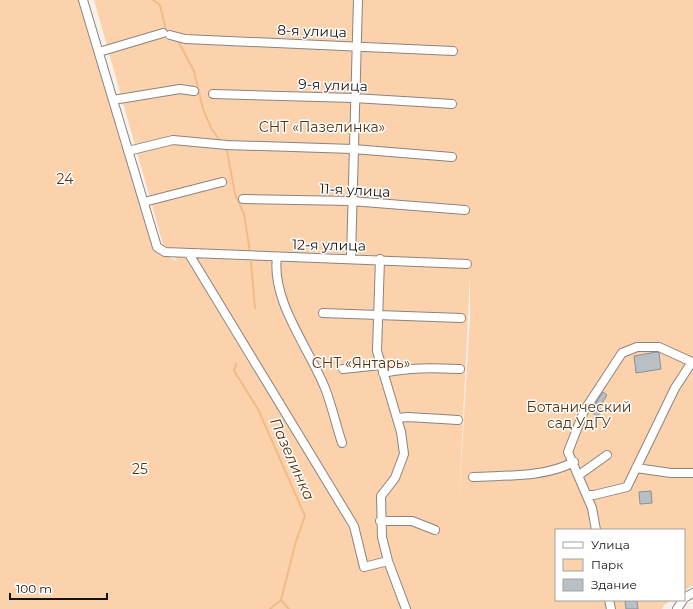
<svg xmlns="http://www.w3.org/2000/svg" width="693" height="609" font-family="Montserrat,sans-serif">
<style>
.green{fill:#fcd2ad;fill-rule:evenodd}
.lines{fill:none;stroke-linecap:round;stroke-linejoin:round}
.stream{stroke:#f0bb89;stroke-width:2}
.building{fill:#b8c0c5;stroke:#899094}
.minor-casing{stroke:#8a847f;stroke-width:10}
.minor{stroke:#fff;stroke-width:8}
.labels{text-anchor:middle;stroke-width:3;stroke-linejoin:round;paint-order:stroke}
.street-label{font-size:14px;fill:#161311;stroke:#fff}
.park-label{font-size:14px;fill:#57340d;stroke:#fff}
.water-label{font-size:15px;font-style:italic;fill:#533109;stroke:#fff}
</style>
<rect width="100%" height="100%" fill="#f8f1eb"/>
<path class="green" d="M0,0H80L153,249L177,261L171,251L164,248L94,0H693V585L684,591V530H556V600H671L664,605L662,609H0ZM201,251L351,254L452,261ZM470,277V317L459,499V498Z"/>
<g class="lines">
<path class="stream" d="M153,0L160,5L167,34
M178,41L194,71L203,109L211,128L221,142
M225,148L227,151L235,194L244,214L250,252
M251,262L255,308
M236,364L234,371L258,409L305,516L296,541L281,600L270,609
M281,600L289,609"/>
</g>
<path class="building" d="M656,352L659,353L661,369L636,373L634,356Z
M603,392L607,395L599,408L602,410L598,416L590,412Z
M651,491L652,503L640,504L639,492Z
M637,600L638,609H626L625,601Z"/>
<g class="lines">
<g class="minor-casing">
<path id="minor" d="M83,0L157,247L165,252L467,264
M170,35L185,39L453,51
M99,52L163,33
M213,94L354,98L452,104
M113,100L180,89L194,91
M128,151L173,140L227,145L353,149L452,157
M243,199L351,201L465,210
M144,202L222,182
M189,254L354,526L364,567L388,561L406,609
M277,257C271,301 309,348 325,388C332,406 336,425 342,443
M351,258L358,0
M380,259L377,351L401,432L404,454L395,478L381,496L382,537L388,561
M323,313L461,318
M343,369L381,365
M383,373C409,367 434,368 460,369
M397,418L408,417L458,420
M636,468L671,473H693
M579,475L607,455
M473,477C506,475 543,478 574,462
M587,495H594L627,487L675,388L692,362L659,347H637L622,353L584,411L568,452L592,508L596,530
M380,521H412L435,530
M684,598L693,593
M609,600L611,609
M677,609L683,600"/>
</g>
<use href="#minor" class="minor"/>
</g>
<g class="labels">
<g class="street-label">
<text transform="translate(312 31) rotate(2)" y="5">8-я улица</text>
<text transform="translate(333 85) rotate(2)" y="5">9-я улица</text>
<text transform="translate(355 190) rotate(3)" y="5">11-я улица</text>
<text transform="translate(329 245) rotate(1)" y="5">12-я улица</text>
</g>
<g class="park-label">
<text x="322" y="132">СНТ «Пазелинка»</text>
<text x="65" y="184">24</text>
<text x="361" y="368">СНТ «Янтарь»</text>
<text x="579" y="412">Ботанический<tspan x="579" dy="16">сад УдГУ</tspan></text>
<text x="140" y="474">25</text>
</g>
<g class="water-label">
<text transform="translate(292 459) rotate(66)" y="5">Пазелинка</text>
</g>
</g>
<rect x="555" y="529" width="130" height="72" fill="#ffffff" stroke="#a2a1a0"/>
<rect x="563" y="542" width="20" height="6" fill="#ffffff" stroke="#a2a1a0"/>
<text x="591" y="549" font-size="12" fill="#161311">Улица</text>
<rect x="563" y="559" width="20" height="12" fill="#fcd2ad" stroke="#a2a1a0"/>
<text x="591" y="569" font-size="12" fill="#161311">Парк</text>
<rect x="563" y="579" width="20" height="12" fill="#b8c0c5" stroke="#a2a1a0"/>
<text x="591" y="589" font-size="12" fill="#161311">Здание</text>
<path d="M10 593v6h97v-6" fill="none" stroke="#161311" stroke-width="2"/>
<text x="16" y="593" font-size="12" fill="#161311" stroke="#ffffff" stroke-width="3" paint-order="stroke">100 m</text>
</svg>
